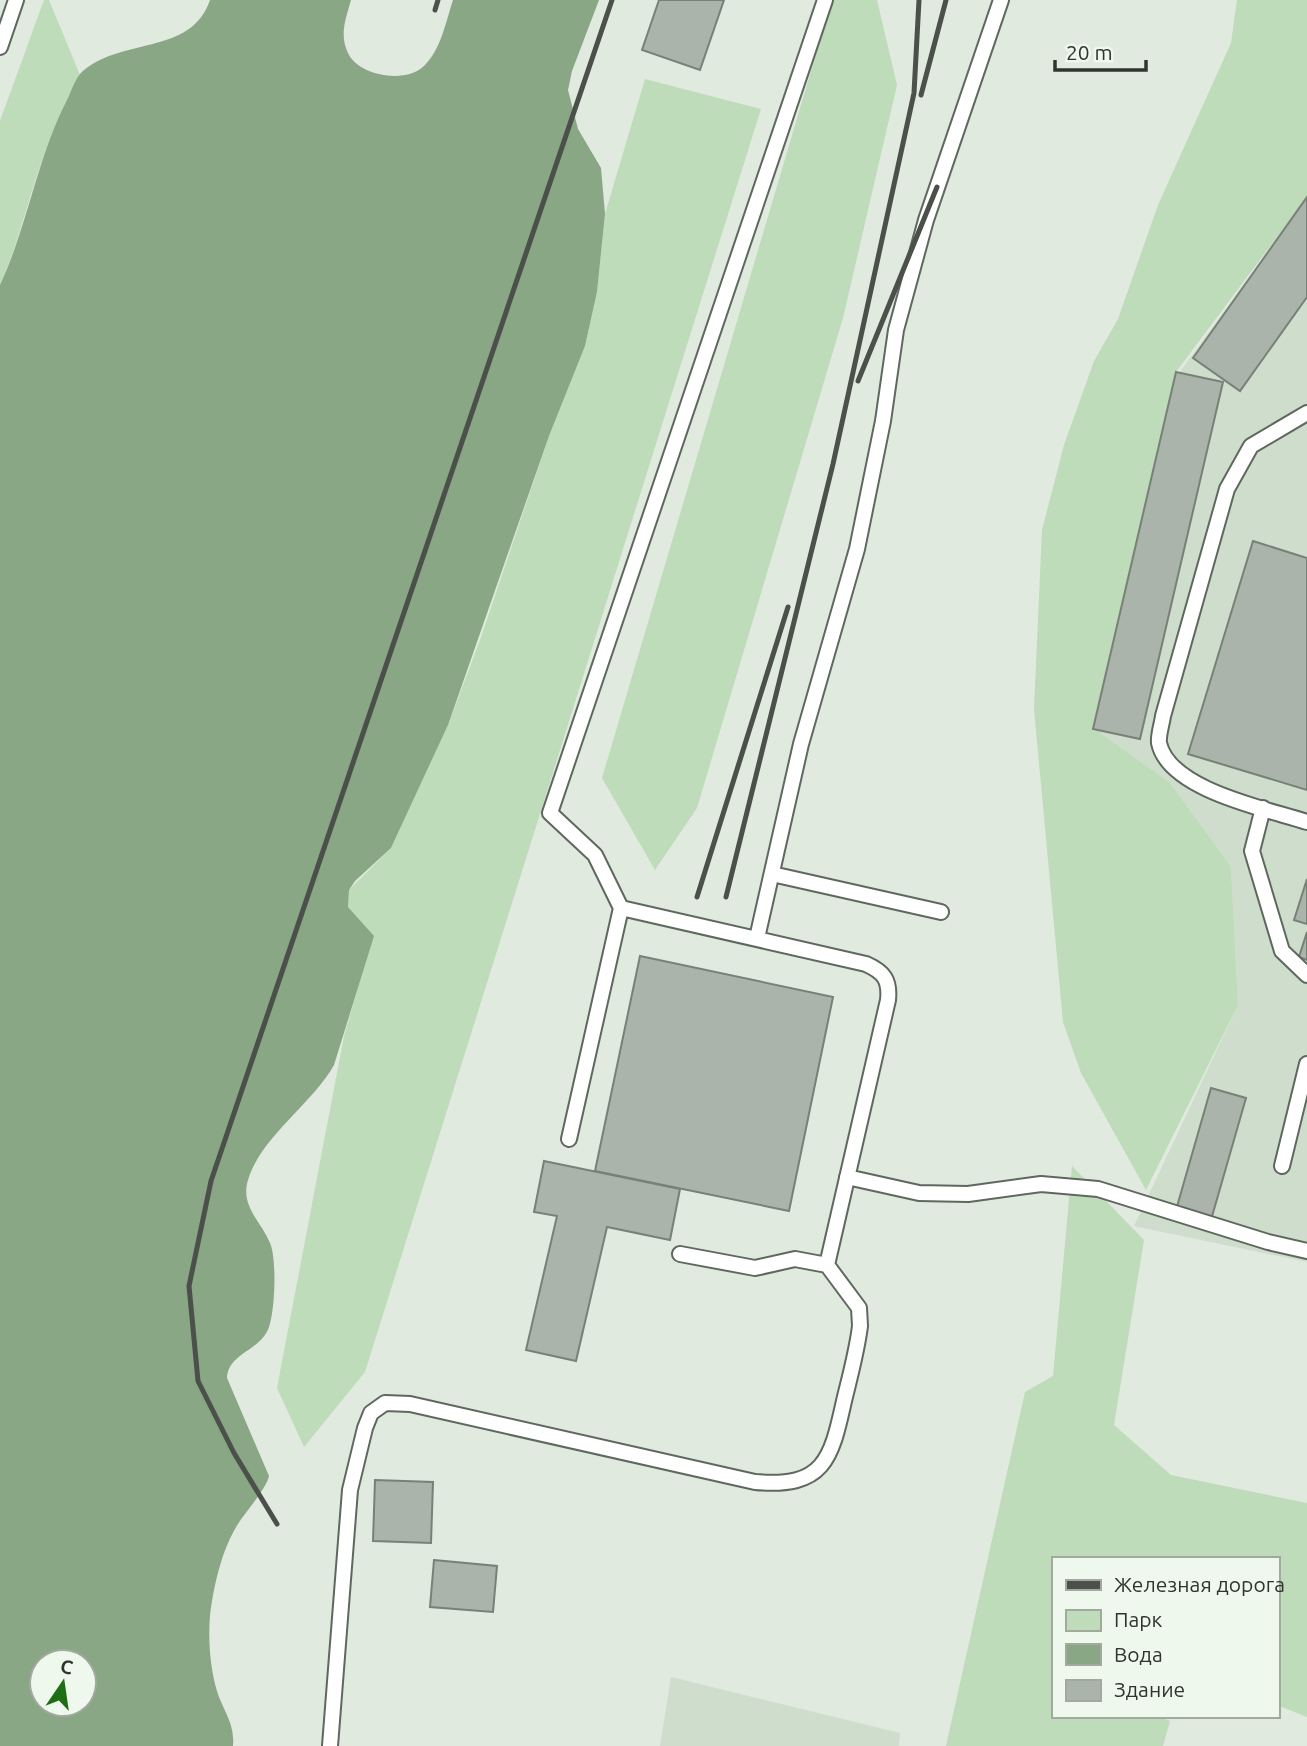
<svg xmlns="http://www.w3.org/2000/svg" width="1307" height="1746" font-family="Ubuntu,sans-serif">
<style>
.built{fill:#ceddcc}
.green{fill:#bedcb9}
.water{fill:#89a685;fill-rule:evenodd}
.building{fill:#abb4aa;stroke:#788177;stroke-width:2}
.lines{fill:none;stroke-linecap:round;stroke-linejoin:round}
.lane-casing{stroke:#5f685e;stroke-width:18}
.lane{stroke:#fff;stroke-width:14}
.rail{stroke:#4b504a;stroke-width:5}
</style>
<rect width="100%" height="100%" fill="#e0eadf"/>
<path class="built" d="M1307,198V1262L1134,1226L1238,1005L1231,867L1088,733L1168,388Z
M671,1677L900,1733L899,1746H660Z"/>
<path class="green" d="M44,0H49L80,75C66,101 54,127 44,155C28,198 19,243 0,285V121Z
M832,0H877L897,85L843,318L697,808L655,870L602,778Z
M1237,0H1307V197L1176,372L1093,728L1169,782L1231,867L1238,1005L1146,1190L1081,1073L1063,1022L1034,709L1042,530L1064,445L1094,361L1118,319L1158,205L1231,43Z
M645,79L761,109L365,1372L304,1447L277,1388L344,1036L373,936L348,907L349,890L391,848L448,725L480,640L549,436L585,346L597,292L605,214Z
M1072,1166L1144,1240L1114,1425L1171,1475L1307,1503V1717L1277,1705V1559H1053V1716H1158L1170,1721L1163,1746H946L1025,1392L1053,1376Z"/>
<path class="water" d="M210,0H351C346,18 339,35 348,53C359,77 408,84 425,65C441,49 446,21 453,0H599L572,71L568,90L578,129L601,168L605,214L597,292L585,346L549,436L448,725L391,848L355,881L349,890L348,907L374,936L334,1065C312,1104 261,1137 248,1180C240,1206 261,1221 270,1243C277,1259 275,1310 269,1327C261,1351 228,1353 227,1378L269,1476C266,1490 243,1514 235,1529C221,1553 213,1589 210,1616C208,1639 210,1668 217,1691C223,1711 235,1723 233,1746H0V285C28,225 37,157 68,98C71,91 75,80 80,74C118,36 191,57 210,0ZM42,1662H84V1704H42Z"/>
<path class="building" d="M659,0H724L700,70L642,50Z
M1307,197V297L1240,391L1193,358Z
M1176,372L1223,382L1140,739L1093,729Z
M1253,541L1307,558V790L1188,754Z
M1307,879V924L1294,920Z
M1307,932V960L1299,957Z
M640,956L833,997L789,1211L595,1171Z
M1211,1088L1246,1098L1211,1220L1176,1210Z
M544,1161L680,1189L670,1240L607,1227L576,1361L526,1350L557,1216L534,1212Z
M375,1480L433,1482L431,1543L373,1541Z
M434,1560L497,1566L493,1612L430,1607Z"/>
<g class="lines">
<g class="lane-casing">
<path id="lane" d="M0,47L16,0
M1307,413L1251,446L1227,489L1163,716C1162,724 1158,735 1159,743C1169,790 1267,809 1307,822
M1263,808L1252,851L1282,951L1307,975
M772,874L941,912
M621,908L595,855L550,813L825,0
M757,938L801,744L857,549L883,421L896,330L926,220L1001,0
M1282,1166L1307,1064
M847,1177L919,1193L968,1194L1041,1184L1098,1189L1268,1242L1307,1251
M680,1254L755,1268L795,1259L827,1265
M330,1746L350,1490L365,1428L371,1413L385,1403L410,1404L755,1482C824,1488 831,1460 844,1401C850,1376 857,1351 860,1326L859,1308L827,1265L888,1000C890,980 884,972 866,964L621,908L569,1139"/>
</g>
<use href="#lane" class="lane"/>
<path class="rail" d="M435,10L438,0
M921,95L946,0
M858,381L937,187
M697,897L788,607
M726,897L833,464L914,93L919,0
M277,1524L234,1453L198,1381L189,1286L211,1181L612,0"/>
</g>
<rect x="1052" y="1557" width="228" height="161" fill="#eef8ec" stroke="#a2aaa0" stroke-width="2"/>
<rect x="1066" y="1580" width="35" height="10" fill="#4b504a" stroke="#a2aaa0" stroke-width="2"/>
<text x="1114" y="1592" font-size="21" fill="#30342f">Железная дорога</text>
<rect x="1066" y="1610" width="35" height="21" fill="#bedcb9" stroke="#a2aaa0" stroke-width="2"/>
<text x="1114" y="1627" font-size="21" fill="#30342f">Парк</text>
<rect x="1066" y="1644" width="35" height="21" fill="#89a685" stroke="#a2aaa0" stroke-width="2"/>
<text x="1114" y="1662" font-size="21" fill="#30342f">Вода</text>
<rect x="1066" y="1680" width="35" height="21" fill="#abb4aa" stroke="#a2aaa0" stroke-width="2"/>
<text x="1114" y="1697" font-size="21" fill="#30342f">Здание</text>
<g transform="translate(63 1683) rotate(13)"><circle r="33" fill="#eef8ec" stroke="#a2aaa0" stroke-width="2"/>
<path d="M0-5L12 26L0 18L-12 26Z" fill="#1d6e14"/>
<text y="-10" font-size="19" font-weight="bold" text-anchor="middle" fill="#30342f">С</text>
</g>
<path d="M1055 60v10h91v-10" fill="none" stroke="#30342f" stroke-width="3.5"/>
<text x="1066" y="60" font-size="21" fill="#30342f" stroke="#eef8ec" stroke-width="5" paint-order="stroke">20 m</text>
</svg>
